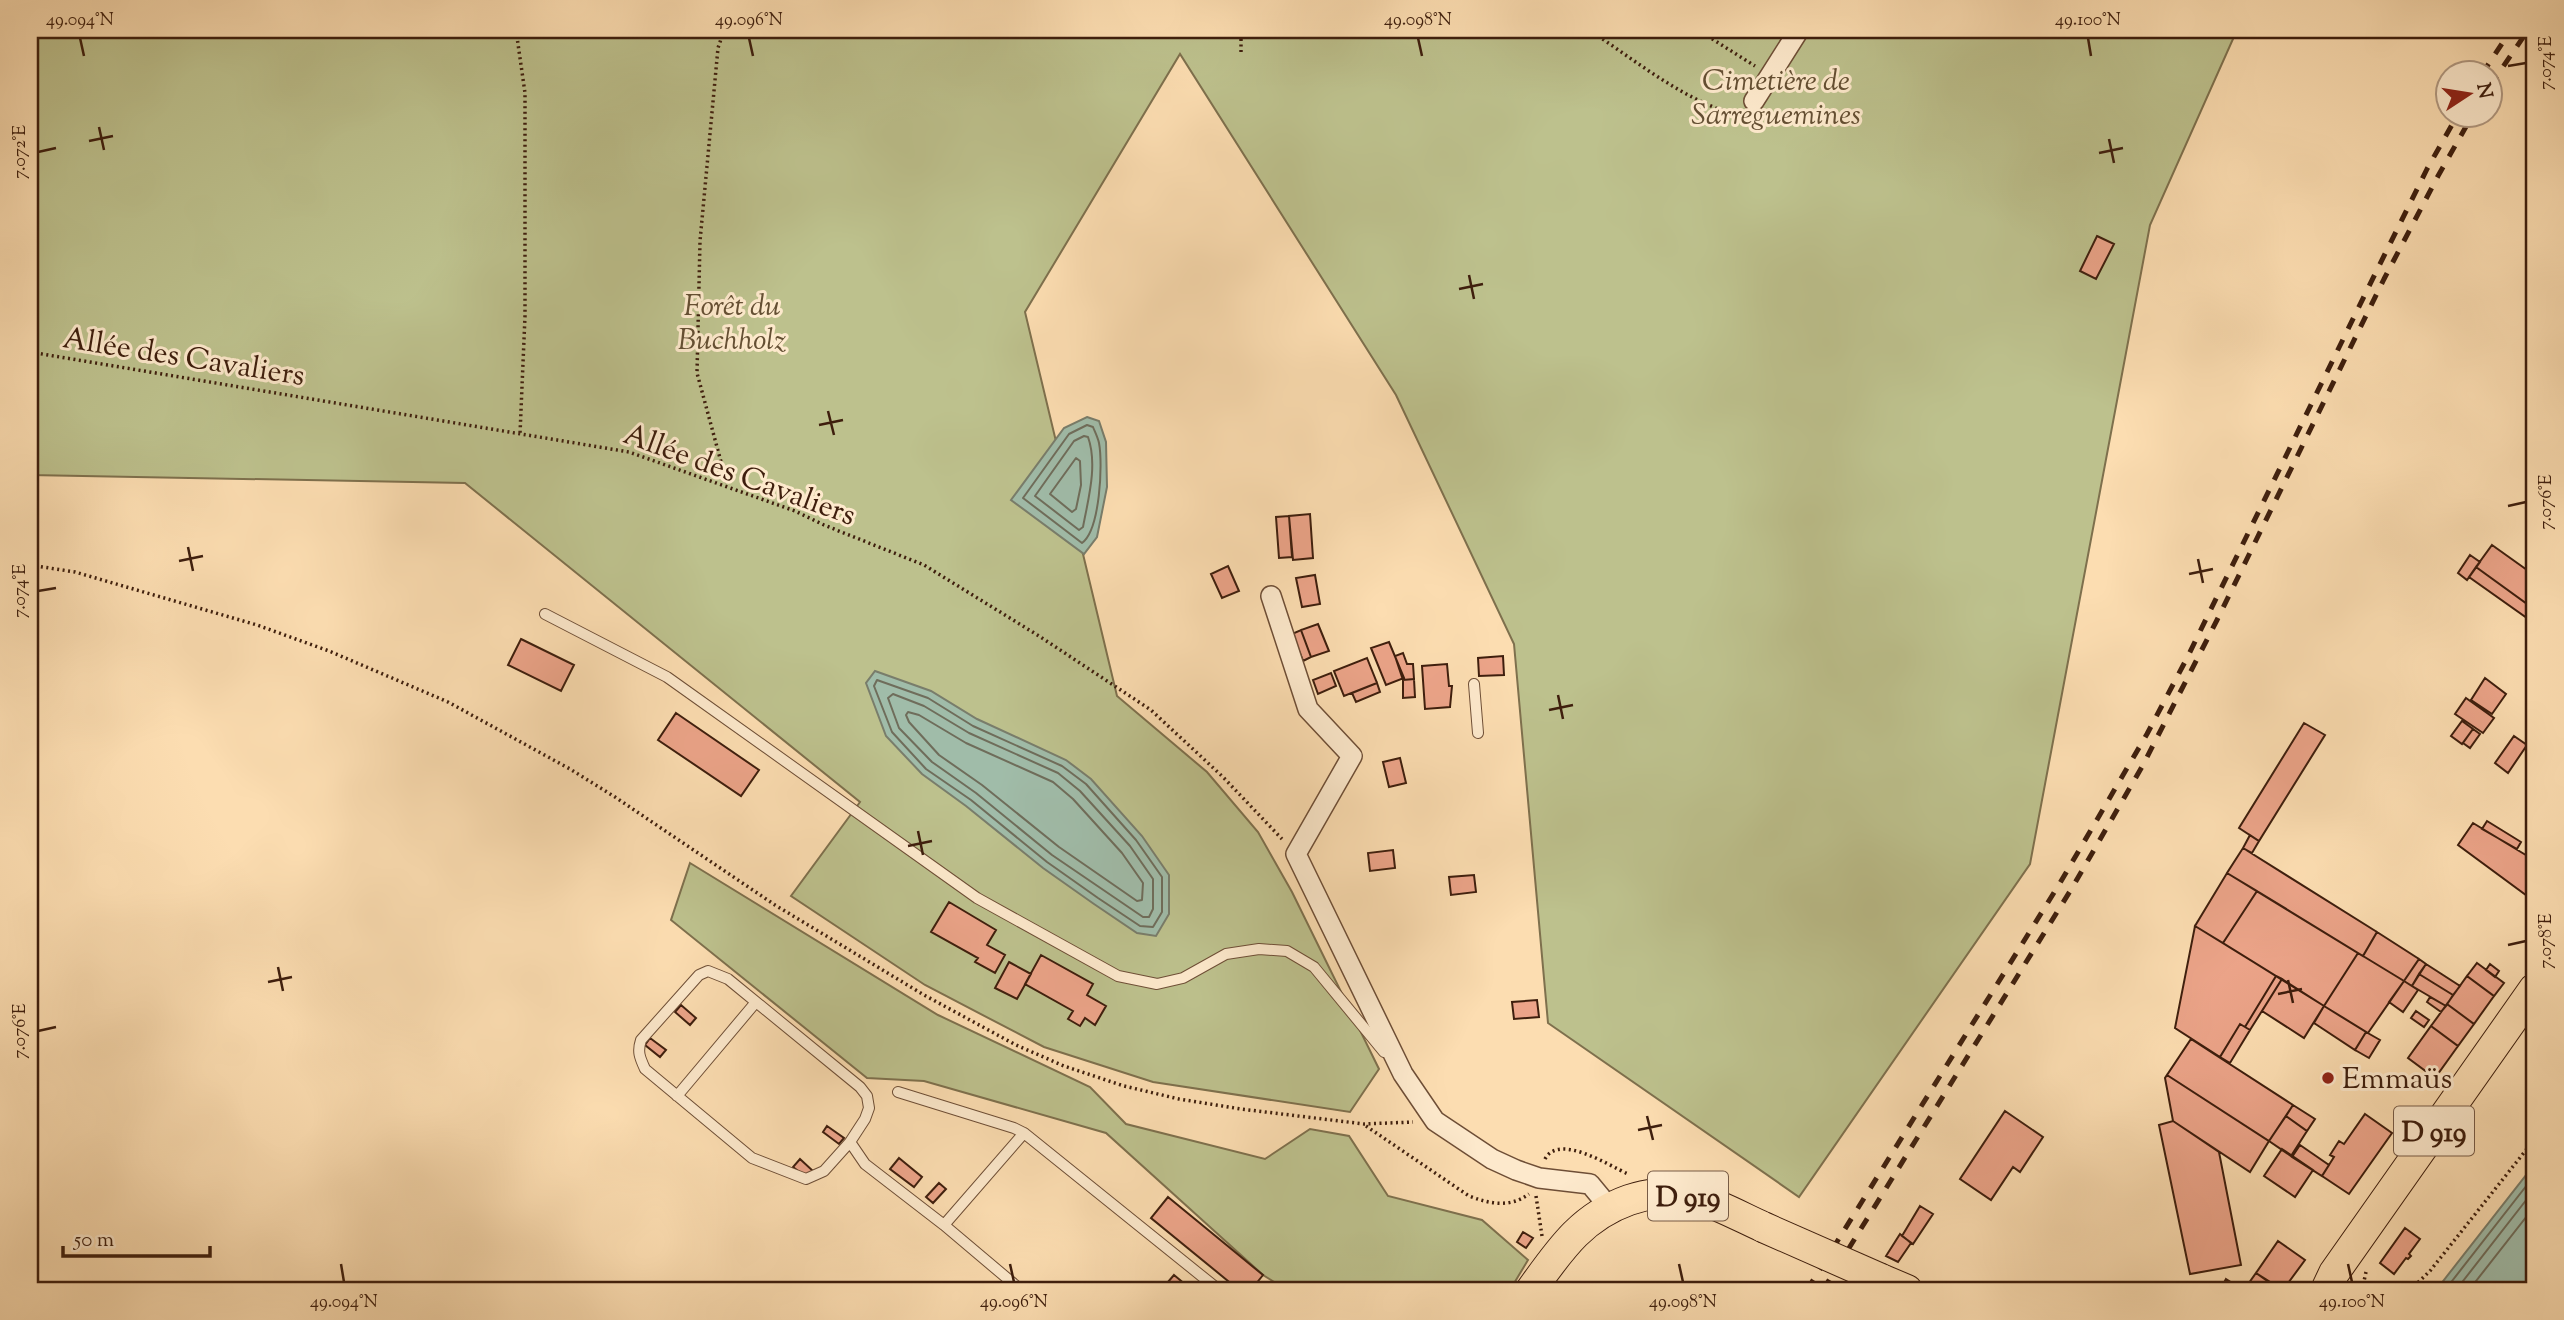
<svg xmlns="http://www.w3.org/2000/svg" width="2564" height="1320" font-family="'Sorts Mill Goudy',serif">
<style>
.green{fill:#bdc18d;stroke:#7e704d;stroke-width:2}
.water{fill:#a0bca9;stroke:#797d6b;stroke-width:2}
.lines{fill:none;stroke-linecap:round;stroke-linejoin:round}
.shore{stroke:#6f6d5b;stroke-width:2}
.building{fill:#eca489;stroke:#3e1e0d;stroke-width:2}
.service-casing{stroke:#6e4e36;stroke-width:12}
.minor-casing{stroke:#6e4e36;stroke-width:22}
.primary-casing{stroke:#3e1e0d;stroke-width:32}
.path{stroke:#3e1e0d;stroke-width:3.5;stroke-dasharray:2 3.5;stroke-linecap:butt}
.service{stroke:#fde9cc;stroke-width:10}
.minor{stroke:#fde9cc;stroke-width:19}
.primary{stroke:#fcddb1;stroke-width:30}
.rail{stroke:#3e1e0d;stroke-width:5;stroke-dasharray:12 12;stroke-linecap:butt}
.primary-bridge-casing{stroke:#3e1e0d;stroke-width:32;stroke-linecap:butt}
.primary-bridge{stroke:#fcddb1;stroke-width:30}
.ticks{fill:none;stroke:#3e1e0d;stroke-width:2.5}
.poi-dot{fill:#8f2418;stroke:#fde9cc;stroke-width:2.5}
.labels{text-anchor:middle;stroke-width:6;stroke-linejoin:round;paint-order:stroke}
.shield{fill:#fde9cc;stroke:#775b46;stroke-width:2}
.shield-label{font-size:28px;font-weight:bold;fill:#3e1e0d}
.park-label{font-size:30px;font-style:italic;fill:#644f33;stroke:#fde9cc}
.street-label{font-size:30px;fill:#3e1e0d;stroke:#fde9cc}
.poi-label{font-size:30px;fill:#3e1e0d;stroke:#fde9cc;text-anchor:start}
.neatline{fill:none;stroke:#3e1e0d;stroke-width:2.5}
.ticks-label{font-size:18px;text-anchor:middle;fill:#3e1e0d}
</style>
<rect width="100%" height="100%" fill="#fcddb1"/>
<filter id="stains"><feTurbulence type="fractalNoise" baseFrequency=".00286" numOctaves="4"/><feColorMatrix values="0 0 0 0 .2 0 0 0 0 .09 0 0 0 0 .02 0 0 0 .5 -.17"/></filter>
<radialGradient id="worn" r=".72"><stop offset=".6" stop-color="#630" stop-opacity="0"/><stop offset="1" stop-color="#630" stop-opacity=".3"/></radialGradient>
<path class="green" d="M30,30H2237L2150,225L2030,864L1799,1197L1548,1023L1514,644L1396,395L1180,54L1025,312L1117,696L1207,772L1258,832L1292,892L1379,1069L1350,1112L1153,1082L1044,1047L925,985L791,896L860,802L465,483L30,475Z
M690,863L938,1015L1090,1087L1126,1124L1265,1159L1310,1129L1349,1136L1388,1196L1482,1220L1528,1260L1510,1290H1287L1263,1275L1106,1133L924,1081L867,1078L671,920Z"/>
<path class="water" d="M1087,417L1099,421L1106,442L1107,487L1097,537L1084,554L1011,500L1064,428Z
M875,671L931,691L977,719L1066,760L1091,779L1142,836L1169,875V914L1156,936L1137,933L1094,904L1043,868L966,806L922,774L886,736L866,683Z
M2534,1165V1290H2435L2440,1285Z"/>
<g class="lines">
<path class="shore" d="M1087,425L1093,427C1095,432 1098,438 1099,443C1103,464 1100,530 1082,543L1023,498L1069,434Z
M1084,436L1088,437C1098,465 1088,500 1083,527L1079,530L1035,496L1074,441Z
M1076,458L1080,461L1081,485L1076,509L1072,512L1050,494Z
M877,680L928,698L973,726L1062,766L1086,784L1136,840L1162,877V912L1153,927L1140,926L1098,898L1047,862L971,800L926,769L892,732L874,686Z
M893,694L924,706L969,733L1058,773L1080,791L1130,846L1153,879V909L1149,917H1143L1052,855L976,793L932,762L899,728L888,698Z
M908,712L919,715L966,743L1053,782L1073,799L1122,853L1143,883L1142,900L1137,901L1059,847L982,785L939,755L909,722L906,715Z
M2445,1290L2534,1176
M2456,1290L2534,1190
M2469,1290L2534,1207"/>
</g>
<path class="building" d="M2097,236L2114,244L2096,279L2080,271Z
M1310,514L1313,558L1293,560L1289,516Z
M1289,516L1292,557L1279,558L1276,517Z
M2492,545L2534,575V609L2476,567Z
M2470,555L2480,562L2467,580L2458,573Z
M1228,566L1239,591L1222,598L1211,574Z
M2476,567L2534,609V623L2469,577Z
M1315,575L1320,604L1302,607L1296,578Z
M1318,624L1329,651L1311,657L1301,630Z
M1301,630L1311,657L1303,661L1292,634Z
M521,639L574,665L561,691L508,665Z
M1389,642L1404,678L1386,685L1371,648Z
M1403,653L1407,664H1413L1414,679L1403,680L1395,656Z
M1503,656L1504,675L1479,676L1478,658Z
M1367,658L1377,683L1344,696L1334,671Z
M1447,664L1449,686H1452L1450,707L1425,709L1422,666Z
M1331,673L1336,686L1318,694L1313,680Z
M2485,678L2506,694L2492,714L2471,700Z
M1414,679L1415,697L1403,698V680Z
M1377,683L1380,692L1356,702L1352,693Z
M2466,698L2494,718L2483,733L2455,714Z
M676,713L759,770L741,796L658,740Z
M2462,721L2473,729L2462,744L2451,736Z
M2304,723L2325,735L2259,841L2239,828Z
M2473,729L2480,734L2470,748L2463,743Z
M2514,736L2527,745L2508,773L2495,763Z
M1400,758L1406,783L1389,787L1383,762Z
M2487,821L2521,842L2517,849L2482,829Z
M2473,823L2534,860V901L2458,845Z
M2250,835L2259,841L2252,853L2243,848Z
M2243,848L2377,932L2363,956L2227,873Z
M1393,850L1395,868L1370,871L1368,853Z
M2227,873L2257,891L2223,943L2195,926Z
M1474,875L1476,892L1451,895L1449,877Z
M2257,891L2358,953L2324,1006L2223,943Z
M949,902L996,930L987,945L1005,955L995,973L975,962L978,958L931,932Z
M2195,926L2276,976L2245,1027L2240,1024L2220,1057L2175,1028Z
M2377,932L2419,959L2404,981L2363,956Z
M2358,953L2404,981L2368,1033L2324,1006Z
M1041,955L1093,984L1087,995L1106,1006L1095,1025L1085,1018L1080,1026L1068,1019L1073,1011L1025,984Z
M2419,959L2426,964L2412,986L2404,981Z
M1009,962L1031,974L1017,999L995,988Z
M2477,963L2504,983L2494,996L2467,976Z
M2426,964L2460,986L2453,995L2419,974Z
M2490,964L2499,971L2495,977L2486,970Z
M2419,974L2453,995L2446,1006L2412,986Z
M2276,976L2282,979L2250,1030L2245,1027Z
M2467,976L2494,996L2474,1024L2447,1004Z
M2282,979L2324,1006L2304,1038L2262,1011Z
M2404,981L2418,990L2403,1012L2389,1002Z
M2430,997L2446,1006L2441,1012L2427,1002Z
M1537,1000L1539,1017L1514,1019L1512,1002Z
M2447,1004L2474,1024L2458,1046L2431,1026Z
M681,1005L696,1018L690,1025L675,1012Z
M2324,1006L2366,1032L2355,1050L2314,1023Z
M2416,1011L2429,1020L2424,1027L2411,1018Z
M2240,1024L2250,1030L2230,1063L2220,1057Z
M2431,1026L2458,1046L2435,1078L2408,1058Z
M2366,1032L2380,1040L2369,1058L2355,1050Z
M650,1038L666,1050L660,1057L645,1045Z
M2191,1039L2293,1105L2269,1141L2167,1075Z
M2167,1075L2269,1141L2250,1172L2173,1121L2165,1078Z
M2293,1105L2315,1119L2307,1131L2286,1116Z
M2005,1111L2043,1137L2020,1172L2013,1167L1991,1200L1960,1179Z
M2365,1114L2392,1133L2349,1194L2322,1176L2334,1157L2330,1155L2339,1141L2344,1144Z
M2286,1116L2307,1131L2291,1156L2269,1141Z
M2173,1121L2219,1152L2241,1265L2190,1274L2159,1125Z
M827,1126L844,1138L839,1144L823,1132Z
M2300,1145L2329,1165L2322,1176L2292,1157Z
M2282,1149L2313,1170L2295,1197L2264,1176Z
M899,1158L922,1177L914,1187L890,1169Z
M800,1159L813,1171L807,1178L793,1167Z
M939,1183L946,1189L933,1203L926,1197Z
M1168,1197L1263,1275L1251,1290H1239L1151,1218Z
M1920,1206L1933,1214L1913,1244L1902,1236Z
M2405,1228L2420,1239L2409,1254L2411,1256L2408,1259L2406,1258L2394,1274L2380,1263Z
M1523,1232L1533,1238L1526,1248L1517,1242Z
M1900,1234L1911,1243L1898,1262L1886,1256Z
M2278,1241L2305,1260L2283,1290L2256,1273Z
M2256,1273L2280,1290H2244Z
M1174,1275L1192,1290H1161Z
M2226,1279L2234,1284L2230,1290H2220Z"/>
<g class="lines">
<g class="service-casing">
<path id="service" d="M545,614L667,677L977,898L1118,976L1157,984L1183,978L1226,954L1259,949L1287,951L1314,967L1384,1052
M1474,684L1478,733
M708,971L728,979L860,1087L867,1096L869,1108L865,1119L850,1142L824,1171L806,1179L752,1158L645,1069C640,1058 637,1052 641,1040L699,975Z
M898,1092L1014,1128L1024,1133L1219,1290
M677,1096L756,1002
M850,1142L865,1164L944,1225L1021,1290
M944,1225L1024,1133"/>
</g>
<g class="minor-casing">
<path id="minor" d="M1754,101L1799,30
M1271,596L1308,709L1352,756L1296,854L1403,1074L1435,1121L1492,1159L1516,1170L1539,1178L1590,1184L1609,1207"/>
</g>
<g class="primary-casing">
<path id="primary" d="M1881,1279L1907,1290
M1531,1290C1559,1251 1581,1217 1629,1200C1646,1194 1669,1191 1688,1196C1714,1202 1739,1216 1763,1227
M2326,1290L2334,1273L2534,989"/>
</g>
<path class="path" d="M516,30L525,93V316L520,434
M724,30L718,48L700,241L697,373L727,484
M1589,30C1635,60 1683,100 1736,115L1740,113
M1698,30L1755,66
M1241,52V30
M30,352L629,452L795,511L824,525L924,565L1039,636L1151,710L1223,777L1282,839
M30,565L75,572L257,625L329,651L448,702L570,769L615,797L775,905L924,995L1016,1045L1064,1066L1124,1086L1179,1099L1241,1109L1364,1124L1413,1122
M1366,1126L1469,1196C1490,1204 1510,1208 1529,1194
M1545,1159C1559,1133 1608,1165 1628,1174
M1536,1196L1542,1236
M1930,1283L1947,1290
M2362,1290L2366,1272
M2410,1290L2430,1271L2534,1140"/>
<use href="#service" class="service"/>
<use href="#minor" class="minor"/>
<use href="#primary" class="primary"/>
<path class="rail" d="M2482,74L2511,30
M2490,86L2528,30
M1807,1290L2060,883L2147,734L2187,658L2375,274L2427,169L2457,116
M1823,1290L2072,888L2143,765L2217,620L2384,279L2438,176L2472,116"/>
<g class="primary-bridge-casing">
<path id="primary-bridge" d="M1763,1227L1881,1279"/>
</g>
<use href="#primary-bridge" class="primary-bridge"/>
</g>
<path class="ticks" d="M80,38L84,56M749,38L753,56M1418,38L1422,56M2088,38L2091,56M2508,66L2526,63M99,127L104,150M2109,139L2114,163M89,141L113,136M38,152L56,148M2099,153L2123,148M1469,275L1474,299M1459,289L1483,284M828,411L834,435M819,425L843,420M2508,506L2526,502M188,547L193,571M2198,559L2203,583M179,561L203,556M2189,574L2213,569M38,591L56,588M1558,695L1563,719M1549,710L1573,705M918,831L923,855M908,846L932,841M2508,945L2526,941M278,967L283,991M2288,980L2293,1003M268,982L292,977M2278,994L2302,989M38,1031L56,1027M1647,1116L1653,1140M1638,1130L1662,1125M341,1264L344,1282M1010,1264L1014,1282M1679,1264L1683,1282M2348,1264L2352,1282"/>
<circle class="poi-dot" cx="2328" cy="1078" r="7"/>
<g class="labels">
<g class="shield">
<rect x="2394" y="1106.5" width="80" height="49" rx="5"/>
<rect x="1648" y="1171.5" width="80" height="49" rx="5"/>
</g>
<g class="shield-label">
<text x="2434" y="1141">D 919</text>
<text x="1688" y="1206">D 919</text>
</g>
<g class="park-label">
<text x="1776" y="90">Cimetière de<tspan x="1776" dy="34">Sarreguemines</tspan></text>
<text x="732" y="315">Forêt du<tspan x="732" dy="34">Buchholz</tspan></text>
</g>
<g class="street-label">
<text transform="translate(184 356) rotate(9)" y="10">Allée des Cavaliers</text>
<text transform="translate(740 474) rotate(20)" y="10">Allée des Cavaliers</text>
</g>
<g class="poi-label">
<text x="2342" y="1088">Emmaüs</text>
</g>
</g>
<rect width="2564" height="1320" fill="none" stroke="#fcddb1" stroke-width="77"/>
<g transform="translate(2469 94) rotate(78)"><circle r="33" fill="#fde9cc" stroke="#b19880" stroke-width="2"/>
<path d="M0-5L12 26L0 18L-12 26Z" fill="#8f2418"/>
<text y="-10" font-size="19" font-weight="bold" text-anchor="middle" fill="#3e1e0d">N</text>
</g>
<path d="M63 1246v10h147v-10" fill="none" stroke="#3e1e0d" stroke-width="3.5"/>
<text x="74" y="1246" font-size="21" fill="#3e1e0d" stroke="#fde9cc" stroke-width="5" paint-order="stroke">50 m</text>
<rect x="38" y="38" width="2488" height="1244" class="neatline"/>
<g class="ticks-label">
<text x="80" y="25">49.094°N</text>
<text x="749" y="25">49.096°N</text>
<text x="1418" y="25">49.098°N</text>
<text x="2088" y="25">49.100°N</text>
<text transform="translate(2545 63) rotate(-90)" y="6">7.074°E</text>
<text transform="translate(19 152) rotate(-90)" y="6">7.072°E</text>
<text transform="translate(2545 502) rotate(-90)" y="6">7.076°E</text>
<text transform="translate(19 591) rotate(-90)" y="6">7.074°E</text>
<text transform="translate(2545 941) rotate(-90)" y="6">7.078°E</text>
<text transform="translate(19 1031) rotate(-90)" y="6">7.076°E</text>
<text x="344" y="1307">49.094°N</text>
<text x="1014" y="1307">49.096°N</text>
<text x="1683" y="1307">49.098°N</text>
<text x="2352" y="1307">49.100°N</text>
</g>
<rect width="100%" height="100%" filter="url(#stains)"/>
<rect width="100%" height="100%" fill="url(#worn)"/>
</svg>
